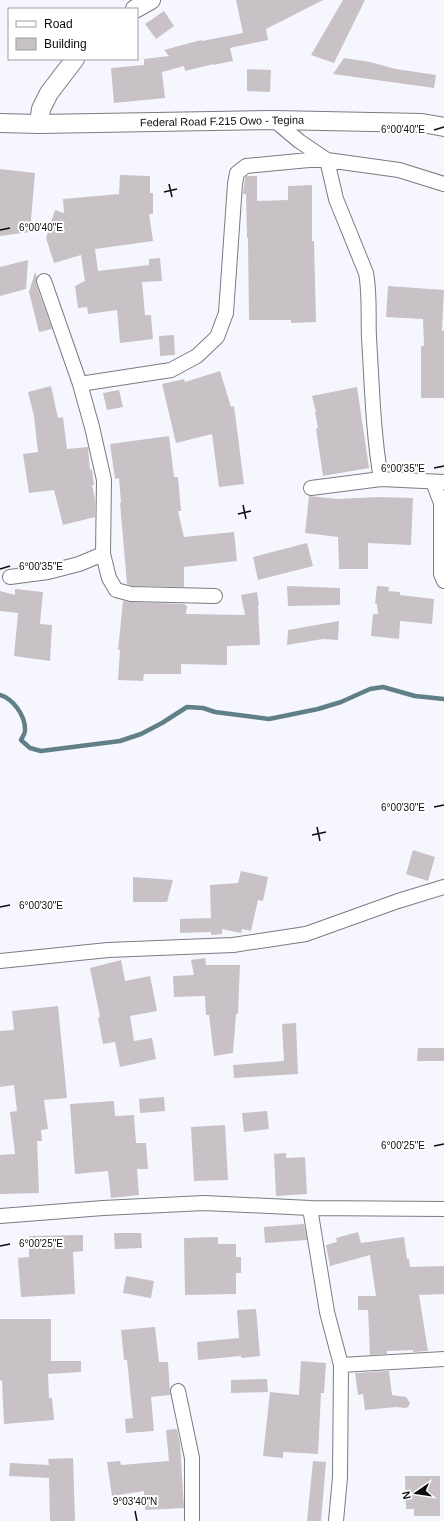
<svg xmlns="http://www.w3.org/2000/svg" width="444" height="1521" font-family="Arial,sans-serif">
<style>
.lines{fill:none;stroke-linecap:round;stroke-linejoin:round}
.stream{stroke:#617f86;stroke-width:4.5}
.building{fill:#c8c1c6}
.minor-casing{stroke:#7b7c82;stroke-width:16}
.major-casing{stroke:#7b7c82;stroke-width:20}
.minor{stroke:#fff;stroke-width:14}
.major{stroke:#fff;stroke-width:18}
.ticks{fill:none;stroke:#0c0c0e;stroke-width:1.5}
.labels{text-anchor:middle;stroke-width:4;stroke-linejoin:round;paint-order:stroke}
.street-label{font-size:11px;fill:#0c0c0e;stroke:#fff}
.ticks-label{font-size:10px;text-anchor:middle;fill:#0c0c0e;stroke:#fff;stroke-width:4;stroke-linejoin:round;paint-order:stroke}
</style>
<rect width="100%" height="100%" fill="#f6f7fe"/>
<g class="lines">
<path class="stream" d="M0,695C13,699 25,715 25,729C26,733 22,737 21,740L30,748L41,751L120,741L141,734L162,723L187,707L203,708L215,712L269,719L318,709L341,702L370,689L383,687L415,696L444,699"/>
</g>
<path class="building" d="M236,0H323L266,29L268,40L230,48L233,61L213,65V64L185,71L184,66L162,72L165,98L114,103L111,68L144,65V59L169,56L164,50L201,40L202,41L243,33Z
M343,0H365L334,63L311,55Z
M164,11L174,26L156,39L145,24Z
M344,58L370,62L396,69L436,75L434,88L333,74Z
M247,69L271,70L270,92L247,91Z
M0,169L35,173L30,232L0,236Z
M120,175L150,176V193H153V214H149L153,241L95,249L98,271L149,265V259L160,258L162,281L142,282L145,315H151L153,339L120,343L117,310L88,314L87,307L78,308L75,286L85,281L81,255L54,263L46,238L55,210L64,213L63,199L119,194Z
M246,176H257V201L288,200V186L312,185V241H314L316,322L291,323V320H249L248,238H247L246,194H243L245,178Z
M28,260L26,289L0,296V267Z
M35,272L37,277L36,284L52,329L39,332L29,292Z
M388,286L444,290L442,331H444V398H421V346H424L423,319L386,317Z
M174,335L175,355L160,356L159,336Z
M220,371L231,407L234,406L244,484L219,487L212,434L176,443L162,384L184,379L185,382Z
M51,386L58,418L63,417L67,449L88,447L90,470L92,469L94,485H92L95,499V517L63,525L54,490L29,493L23,454L38,452L34,416L28,392Z
M357,387L369,468L323,476L316,429L318,428L315,412H316L312,396Z
M119,390L123,407L107,410L103,393Z
M169,436L174,477H178L181,511H178L184,537L234,532L237,561L184,567V587L132,586L127,584L120,503H121L119,478L115,479L110,444Z
M309,496L337,499L380,497L413,498L411,545L368,543V569H339L338,537L305,533Z
M307,543L313,566L258,580L253,557Z
M287,586L340,588V605L288,606Z
M377,586L389,587L388,591L400,592V595L434,599L432,624L400,621L399,639L371,636L373,614H378L377,604H375Z
M15,589L43,592L40,624L52,625L50,661L14,656L18,613L0,611V591L15,595Z
M257,592L259,605H258L260,645L227,646V665L181,664V674H144L143,681L118,680L120,650H118L123,601L131,602L185,604V605L187,606L186,614L245,615L241,595Z
M339,621L338,640L323,639L287,645L288,630Z
M413,850L435,857L428,881L406,874Z
M241,871L268,877L263,901L258,900L251,931L242,929L241,933L222,929V934L211,935V932L180,933V919L211,918L210,885L238,883Z
M133,877L173,880L167,902H133Z
M205,958L206,965H240L238,1014H236L233,1053L214,1056L209,1015H206L205,996L174,997L173,976L194,975L191,960Z
M121,960L125,981L150,976L157,1011L130,1016L134,1041L152,1038L156,1059L120,1067L115,1042L103,1044L98,1018L100,1017L90,968Z
M58,1006L67,1098L44,1100L48,1129L41,1130L42,1141H37L39,1193L0,1194V1155L15,1154L10,1112L17,1111L14,1085L0,1087V1031L14,1030L12,1011Z
M296,1023L298,1074L234,1078L233,1065L284,1061L282,1024Z
M418,1048H444V1061H417Z
M164,1097L165,1111L140,1113L139,1099Z
M114,1101L115,1116L134,1115L136,1143H146L148,1169H137L139,1195L111,1198L108,1171L75,1174L70,1104Z
M267,1111L269,1129L244,1132L242,1113Z
M225,1125L228,1180L194,1181L191,1127Z
M286,1153V1158L305,1157L307,1194L276,1196L274,1154Z
M304,1224L307,1240L265,1243L264,1227Z
M358,1232L361,1243L404,1237L407,1259H409L410,1267L444,1266V1294L419,1295L428,1351L413,1352V1350L387,1351V1354L370,1355L368,1310H358V1296H376L370,1255L330,1266L326,1245L337,1242L336,1238Z
M114,1233H141L142,1248L115,1249Z
M83,1235V1251L73,1252L75,1294L21,1297L18,1258L29,1257V1236Z
M218,1237V1244H236V1257H241V1273H236V1294L185,1295L184,1238Z
M126,1276L154,1281L151,1298L123,1293Z
M256,1309L260,1356L241,1358V1356L198,1360L197,1342L239,1338L237,1310Z
M0,1319H51V1361H81V1372L48,1374L49,1398H52L54,1420L4,1424L2,1380L0,1381Z
M155,1327L159,1362H168L170,1395L151,1397L154,1431L126,1433L125,1419L133,1418L127,1360H124L121,1330Z
M301,1361L326,1363L324,1393H321L318,1454L283,1452V1458L263,1456L270,1392L299,1395Z
M389,1371L392,1395L406,1397L410,1403L408,1407L405,1408L396,1407L365,1410L363,1394L358,1395L355,1373Z
M267,1379L268,1392L231,1393V1380Z
M177,1429L180,1443L184,1508L145,1510L144,1491L112,1496L107,1462L120,1461L121,1465L169,1461L166,1430Z
M73,1458L75,1521H50L49,1478L9,1476L10,1463L49,1465L48,1459Z
M313,1461L326,1462L321,1521H307Z
M405,1476H440V1516H414V1509H406Z"/>
<g class="lines">
<g class="minor-casing">
<path id="minor" d="M274,120L299,141L327,160L336,199L366,273C370,294 368,316 369,338C372,385 373,433 381,479
M44,281L80,384L92,427L104,480L103,554L109,578L116,590L131,594L215,596
M80,384L171,370L197,356L217,337L226,313L235,184L237,173L246,166L309,160H327L399,170L444,184
M433,482L441,503V574L444,581
M311,488L381,479L444,482
M10,577L48,572L79,564L103,554
M0,961L108,950L233,945L306,934L398,901L444,887
M310,1208L327,1312L341,1365L340,1477L336,1521
M0,1216L103,1208L204,1203L310,1208L444,1209
M341,1365L444,1359
M178,1391L192,1458V1521"/>
</g>
<g class="major-casing">
<path id="major" d="M135,9L151,0
M0,123L39,124L274,120L422,123L444,127
M39,124L41,109L49,93L75,59"/>
</g>
<use href="#minor" class="minor"/>
<use href="#major" class="major"/>
</g>
<path class="ticks" d="M434,130L444,127M169,184L172,197M164,192L177,189M0,230L10,228M434,468L444,466M243,505L246,519M238,514L251,511M0,569L10,566M434,807L444,805M317,827L320,841M312,835L326,832M0,907L10,905M434,1146L444,1144M0,1246L10,1244M135,1511L137,1521"/>
<g class="labels">
<g class="street-label">
<text transform="translate(222 121) rotate(-1)" y="4">Federal Road F.215 Owo - Tegina</text>
</g>
</g>
<g class="ticks-label">
<text x="403" y="133">6°00'40"E</text>
<text x="41" y="231">6°00'40"E</text>
<text x="403" y="472">6°00'35"E</text>
<text x="41" y="570">6°00'35"E</text>
<text x="403" y="811">6°00'30"E</text>
<text x="41" y="909">6°00'30"E</text>
<text x="403" y="1149">6°00'25"E</text>
<text x="41" y="1247">6°00'25"E</text>
<text x="135" y="1505">9°03'40"N</text>
</g>
<rect x="8" y="8" width="130" height="52" fill="#ffffff" stroke="#9e9e9f"/>
<rect x="16" y="21" width="20" height="6" fill="#ffffff" stroke="#9e9e9f"/>
<text x="44" y="28" font-size="12" fill="#0c0c0e">Road</text>
<rect x="16" y="38" width="20" height="12" fill="#c8c1c6" stroke="#9e9e9f"/>
<text x="44" y="48" font-size="12" fill="#0c0c0e">Building</text>
<g transform="translate(416 1493) rotate(257)" stroke="#ffffff" stroke-width="3" paint-order="stroke">
<path d="M0-3L7 15L0 10L-7 15Z" fill="#0c0c0e"/>
<text y="-6" font-size="11" font-weight="bold" text-anchor="middle" fill="#0c0c0e">N</text>
</g>
</svg>
